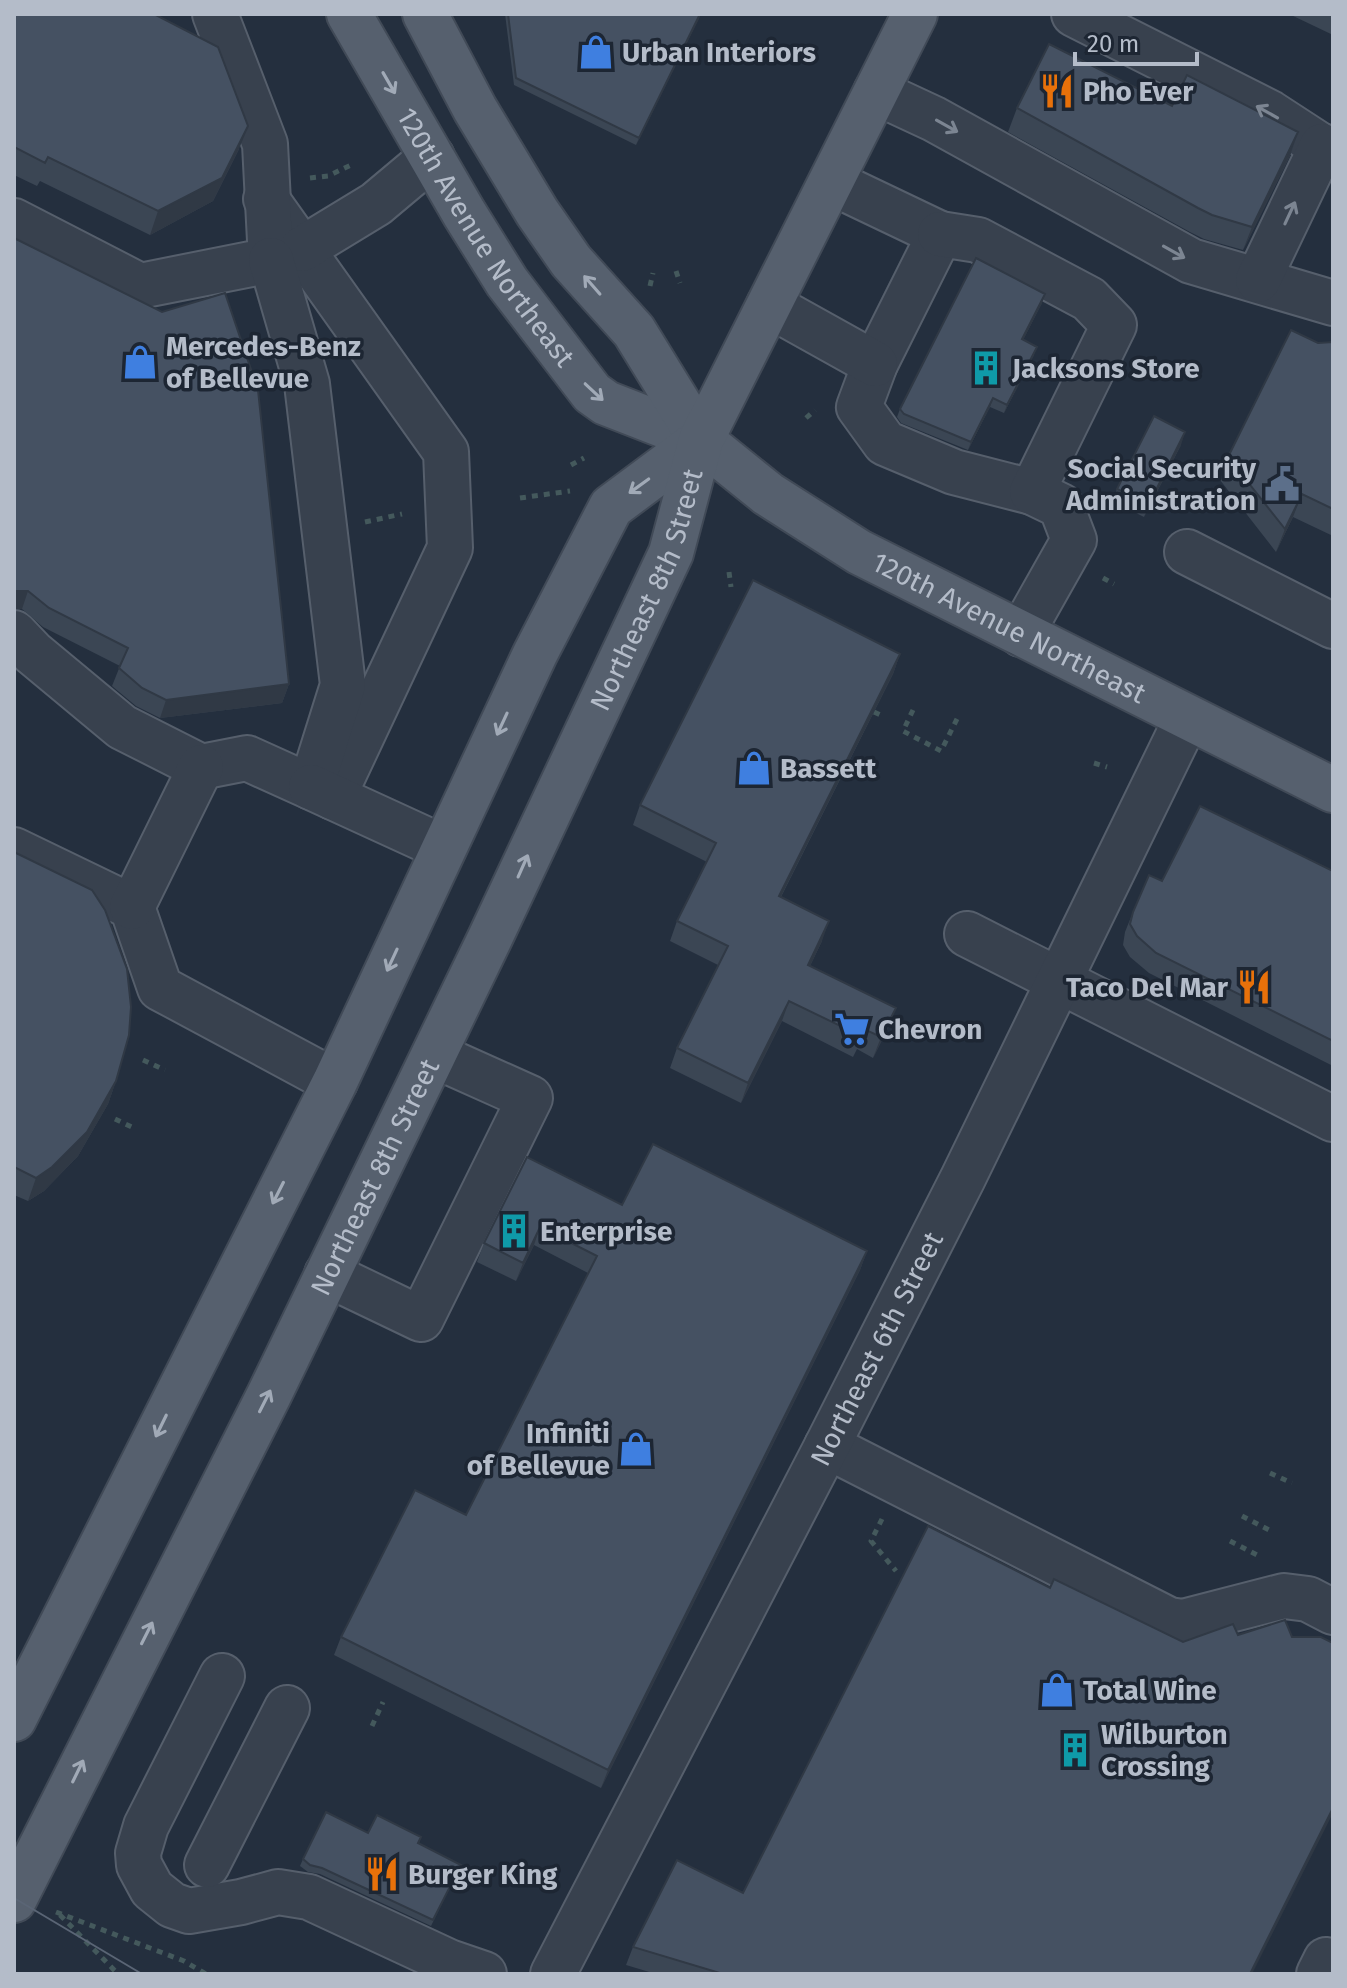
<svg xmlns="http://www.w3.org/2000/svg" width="1347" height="1988" font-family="'Fira Sans',sans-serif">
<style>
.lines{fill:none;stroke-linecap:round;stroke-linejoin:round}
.minor-casing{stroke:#565f6c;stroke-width:48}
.major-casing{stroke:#414a57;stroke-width:48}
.path{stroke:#44595c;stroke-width:5;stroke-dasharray:6 6;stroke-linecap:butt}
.minor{stroke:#38414e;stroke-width:44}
.major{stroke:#56606e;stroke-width:44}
.tram{stroke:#5a6575;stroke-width:2}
.wall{fill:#3b4654}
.shaded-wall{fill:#303945}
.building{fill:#455162;stroke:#303945;stroke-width:2}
.oneway{stroke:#a1aab7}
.oneway2{stroke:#7c8592}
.labels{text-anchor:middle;stroke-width:7;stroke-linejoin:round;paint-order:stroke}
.poi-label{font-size:28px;font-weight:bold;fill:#b4bcc9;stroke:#1d2633;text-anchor:start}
.street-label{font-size:28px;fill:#b4bcc9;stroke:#1d2633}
</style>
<rect width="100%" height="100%" fill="#242f3e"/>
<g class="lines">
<g class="minor-casing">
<g id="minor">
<path d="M1074,14L1270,113L1333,154"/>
<path d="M876,92L934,119L1191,261L1333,303"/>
<path d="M831,182L940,234L875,364L859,407L885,443L954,472L1032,492"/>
<path d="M266,199L446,452L450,548L333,797"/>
<path d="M14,221L140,286L271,260L265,144L215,14"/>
<path d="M940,234L978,240L1089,299L1114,325L1032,492L1061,506L1074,540L1021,634"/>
<path d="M302,249L376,204L432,157"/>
<path d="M1258,280L1322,146"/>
<path d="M769,305L875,364"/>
<path d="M1187,552L1333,626"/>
<path d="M14,633L33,653L122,727L201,767L247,758L311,787L343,685L307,384L271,260"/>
<path d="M311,787L444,848"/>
<path d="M14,850L132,907L160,988L335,1082"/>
<path d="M132,907L201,767"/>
<path d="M967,934L1333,1119"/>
<path d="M327,1274L421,1319L530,1098L434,1055"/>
<path d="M827,1446L1169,1620L1183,1622L1284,1596L1308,1599L1333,1612"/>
<path d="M222,1676L146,1826L138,1853L139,1865L152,1889L172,1905L189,1911L241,1902L278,1892L309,1897L449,1962L484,1974"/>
<path d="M207,1865L287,1708"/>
<path id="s1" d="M553,1974L827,1446L963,1178L1187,718"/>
<path d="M1319,1974L1326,1960"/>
</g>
</g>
<g class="major-casing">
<g id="major">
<path id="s2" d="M349,14L464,213L507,282L592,393L606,403L701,440L768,494L859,552L1333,790"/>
<path d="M425,14L475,109L537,212L571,261L634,331L701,440"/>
<path d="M14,1719L335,1082L535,654L611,507L701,440"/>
<path id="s3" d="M14,1900L269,1395L490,938L671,553L701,440L915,14"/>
</g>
</g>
<path class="path" d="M310,178L328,176L353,164
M676,271L680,283
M650,286L653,273
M806,418L815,410
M571,465L584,458
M520,498L570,491
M365,522L402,514
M729,572L731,587
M1103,578L1114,584
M913,710L903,731L941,751L958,717
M874,712L883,716
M1094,763L1107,767
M143,1060L165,1070
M115,1119L136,1129
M1270,1473L1292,1483
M1242,1516L1269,1530
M882,1519L871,1541L896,1571
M1230,1541L1257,1555
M372,1726L383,1702
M56,1912L184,1961L206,1974
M60,1915L118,1974"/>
<use href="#minor" class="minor"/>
<use href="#major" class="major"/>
<path class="tram" d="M14,1898L142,1974"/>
</g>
<path class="wall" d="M14,14L239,149L213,201L150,235L40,181L37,186L14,175Z
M505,14H701L636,145L514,85Z
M1289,14H1333V35Z
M1172,106L1298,132L1290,156L1243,250L1204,239L1190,232L1008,132L1017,108Z
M14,238L289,684L282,703L160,718L136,706L112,686L120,666L43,627L22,609Z
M1042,303L1023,340L1034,355L1004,413L990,407L968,450L901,423L897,417L900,409Z
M1333,342V536L1293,517L1276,552L1220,480L1228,457L1318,343Z
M1181,445L1144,517L1112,501L1117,489Z
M900,654L893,674L781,897L822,941L810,966L888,1028L873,1058L857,1049L853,1057L782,1021L741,1103L670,1068L677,1048L718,965L670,941L677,921L707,862L633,825L640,805Z
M14,852L116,1081L108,1104L78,1156L44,1191L28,1201L14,1195Z
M1333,871V1066L1149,973L1130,957L1123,945L1125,932L1133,912L1162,881Z
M527,1157L622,1205L867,1251L860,1270L601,1788L334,1655L341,1637L466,1515L588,1273L534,1245L516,1281L477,1262L484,1243Z
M1050,1588L1252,1974H656L626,1965L633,1947L743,1893Z
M368,1833L421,1837L419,1843L461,1865L431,1926L320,1874L308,1872L300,1866L303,1859Z"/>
<path class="shaded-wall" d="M701,14L699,19L636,145L639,138Z
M248,126L239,149L213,201L150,235L158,211Z
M1298,132L1290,156L1243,250L1252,227Z
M1045,294L1042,303L1019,348L1022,339Z
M1037,347L1034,355L1004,413L1007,405Z
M993,398L990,407L968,450L971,442Z
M1185,432L1181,445L1144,517L1149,504Z
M1302,494L1293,517L1276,552L1285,529Z
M14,591H28L22,609H14Z
M900,654L893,674L771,916L779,896Z
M289,684L282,703L160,718L166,700Z
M829,921L822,941L801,985L808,965Z
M789,1001L782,1021L741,1103L748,1083Z
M896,1008L888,1028L873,1058L881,1037Z
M116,1081L108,1104L78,1156L44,1191L28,1201L36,1178Z
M540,1227L534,1245L516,1281L523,1263Z
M867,1251L860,1270L601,1788L608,1770Z
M1333,1808V1813L1252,1974H1250Z"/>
<path class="building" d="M14,14H154L218,47L248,126L222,178L158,211L48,157L45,163L14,147Z
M508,14H700L639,138L516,78Z
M1049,44L1172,106L1187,75L1298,132L1252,227L1212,215L1198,208L1017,108Z
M14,238L162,312L225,293L258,390L289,684L166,700L142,688L119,668L128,648L49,608L28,591H14Z
M976,258L1045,294L1022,339L1037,347L1007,405L993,398L971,442L904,414L900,409Z
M1291,330L1318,343L1333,342V509L1302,494L1285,529L1228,457Z
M1154,416L1185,432L1149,504L1117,489Z
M753,580L900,654L779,896L829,921L808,965L896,1008L881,1037L864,1029L861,1036L789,1001L748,1083L677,1048L728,946L677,921L716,843L640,805Z
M1200,806L1333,871V1041L1156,953L1137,936L1130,924L1133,912L1149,875L1162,881Z
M14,852L92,890L105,910L127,969L131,1007L129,1035L116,1081L87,1132L52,1167L36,1178L14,1167Z
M653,1144L867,1251L608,1770L341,1637L415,1490L466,1515L597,1256L540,1227L523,1263L484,1243L527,1157L622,1205Z
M928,1526L1050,1588L1054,1579L1183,1642L1233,1624L1238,1635L1285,1620L1292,1637H1321L1333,1643V1808L1250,1974H723L633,1947L677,1860L743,1893Z
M326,1812L368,1833L377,1815L421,1837L418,1843L461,1865L433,1920L322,1868L310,1865L303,1859Z"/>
<defs><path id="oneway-shaft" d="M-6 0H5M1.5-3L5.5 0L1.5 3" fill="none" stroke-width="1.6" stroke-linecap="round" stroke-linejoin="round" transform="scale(2)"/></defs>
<g class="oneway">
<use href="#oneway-shaft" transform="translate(389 83) rotate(60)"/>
<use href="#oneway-shaft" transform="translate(592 285) rotate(-131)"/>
<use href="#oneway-shaft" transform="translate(594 392) rotate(43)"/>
<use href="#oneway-shaft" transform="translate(639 486) rotate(144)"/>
<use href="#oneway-shaft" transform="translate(502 724) rotate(115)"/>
<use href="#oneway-shaft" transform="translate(523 866) rotate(-66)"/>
<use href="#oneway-shaft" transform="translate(392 960) rotate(115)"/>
<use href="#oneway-shaft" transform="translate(278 1193) rotate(117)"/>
<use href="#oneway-shaft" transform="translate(265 1401) rotate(-63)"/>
<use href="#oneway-shaft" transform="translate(161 1426) rotate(116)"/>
<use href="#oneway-shaft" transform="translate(147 1633) rotate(-63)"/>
<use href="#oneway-shaft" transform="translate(78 1771) rotate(-64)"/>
</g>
<g class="oneway2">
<use href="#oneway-shaft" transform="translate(1267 112) rotate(-151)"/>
<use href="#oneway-shaft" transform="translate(947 126) rotate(29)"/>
<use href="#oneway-shaft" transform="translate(1290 213) rotate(-65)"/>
<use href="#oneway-shaft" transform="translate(1174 252) rotate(29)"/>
</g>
<defs>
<g id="shop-bare" transform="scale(2.76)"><path d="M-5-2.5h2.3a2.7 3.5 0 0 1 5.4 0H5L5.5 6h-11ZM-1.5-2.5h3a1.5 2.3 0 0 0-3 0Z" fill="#3f7fe0" stroke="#1d2633" stroke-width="2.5" paint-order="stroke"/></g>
<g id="restaurant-bare" transform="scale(2.76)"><path d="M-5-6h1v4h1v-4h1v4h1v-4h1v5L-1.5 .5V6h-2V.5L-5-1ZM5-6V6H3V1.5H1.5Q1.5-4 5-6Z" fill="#e8710a" stroke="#1d2633" stroke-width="2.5" paint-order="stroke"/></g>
<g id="building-bare" transform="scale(2.76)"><path d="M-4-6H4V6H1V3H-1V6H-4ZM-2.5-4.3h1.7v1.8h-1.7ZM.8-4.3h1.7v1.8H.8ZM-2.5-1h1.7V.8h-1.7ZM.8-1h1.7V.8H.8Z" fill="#0f9aa8" stroke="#1d2633" stroke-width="2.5" paint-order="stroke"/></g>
<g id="civic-bare" transform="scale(2.76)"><path d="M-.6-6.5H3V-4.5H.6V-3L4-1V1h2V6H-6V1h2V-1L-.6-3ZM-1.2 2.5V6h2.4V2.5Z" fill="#5c6f8a" stroke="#1d2633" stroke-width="2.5" paint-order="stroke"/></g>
<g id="supermarket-bare" transform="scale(2.76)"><path d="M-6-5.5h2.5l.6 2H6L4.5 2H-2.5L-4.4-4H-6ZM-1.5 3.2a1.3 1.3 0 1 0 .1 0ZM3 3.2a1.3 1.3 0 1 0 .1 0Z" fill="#3f7fe0" stroke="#1d2633" stroke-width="2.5" paint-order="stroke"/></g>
</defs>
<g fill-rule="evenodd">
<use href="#shop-bare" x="596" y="52"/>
<use href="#restaurant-bare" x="1057" y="91"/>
<use href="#shop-bare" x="140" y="362"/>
<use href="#building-bare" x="986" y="368"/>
<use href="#civic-bare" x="1282" y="484"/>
<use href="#shop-bare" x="754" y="768"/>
<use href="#restaurant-bare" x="1254" y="987"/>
<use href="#supermarket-bare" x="852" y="1029"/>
<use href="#building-bare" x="514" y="1231"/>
<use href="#shop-bare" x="636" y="1449"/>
<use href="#shop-bare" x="1057" y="1690"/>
<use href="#building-bare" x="1075" y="1750"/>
<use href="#restaurant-bare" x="382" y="1874"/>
</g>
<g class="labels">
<g class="poi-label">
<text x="622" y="62">Urban Interiors</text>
<text x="1083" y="101">Pho Ever</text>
<text x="166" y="356">Mercedes-Benz<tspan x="166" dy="32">of Bellevue</tspan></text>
<text x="1012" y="378">Jacksons Store</text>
<text x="1256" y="478" text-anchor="end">Social Security<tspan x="1256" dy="32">Administration</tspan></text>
<text x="780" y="778">Bassett</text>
<text x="1228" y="997" text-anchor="end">Taco Del Mar</text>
<text x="878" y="1039">Chevron</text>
<text x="540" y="1241">Enterprise</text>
<text x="610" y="1443" text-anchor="end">Infiniti<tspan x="610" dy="32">of Bellevue</tspan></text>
<text x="1083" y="1700">Total Wine</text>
<text x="1101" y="1744">Wilburton<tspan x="1101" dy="32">Crossing</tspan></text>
<text x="408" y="1884">Burger King</text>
</g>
<g class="street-label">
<text dy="10" stroke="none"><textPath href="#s2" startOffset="262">120th Avenue Northeast</textPath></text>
<text dy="10" stroke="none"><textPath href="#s3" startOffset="1456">Northeast 8th Street</textPath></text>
<text dy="10" stroke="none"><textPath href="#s2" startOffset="932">120th Avenue Northeast</textPath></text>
<text dy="10" stroke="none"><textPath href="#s3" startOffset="808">Northeast 8th Street</textPath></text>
<text dy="10" stroke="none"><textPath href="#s1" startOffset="704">Northeast 6th Street</textPath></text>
</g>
</g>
<rect width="1347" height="1988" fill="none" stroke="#b4bcc9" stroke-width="32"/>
<path d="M1075 52v12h122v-12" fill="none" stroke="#b4bcc9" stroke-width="4"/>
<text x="1087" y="52" font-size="24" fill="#b4bcc9" stroke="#1d2633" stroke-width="6" paint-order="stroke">20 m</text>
</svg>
